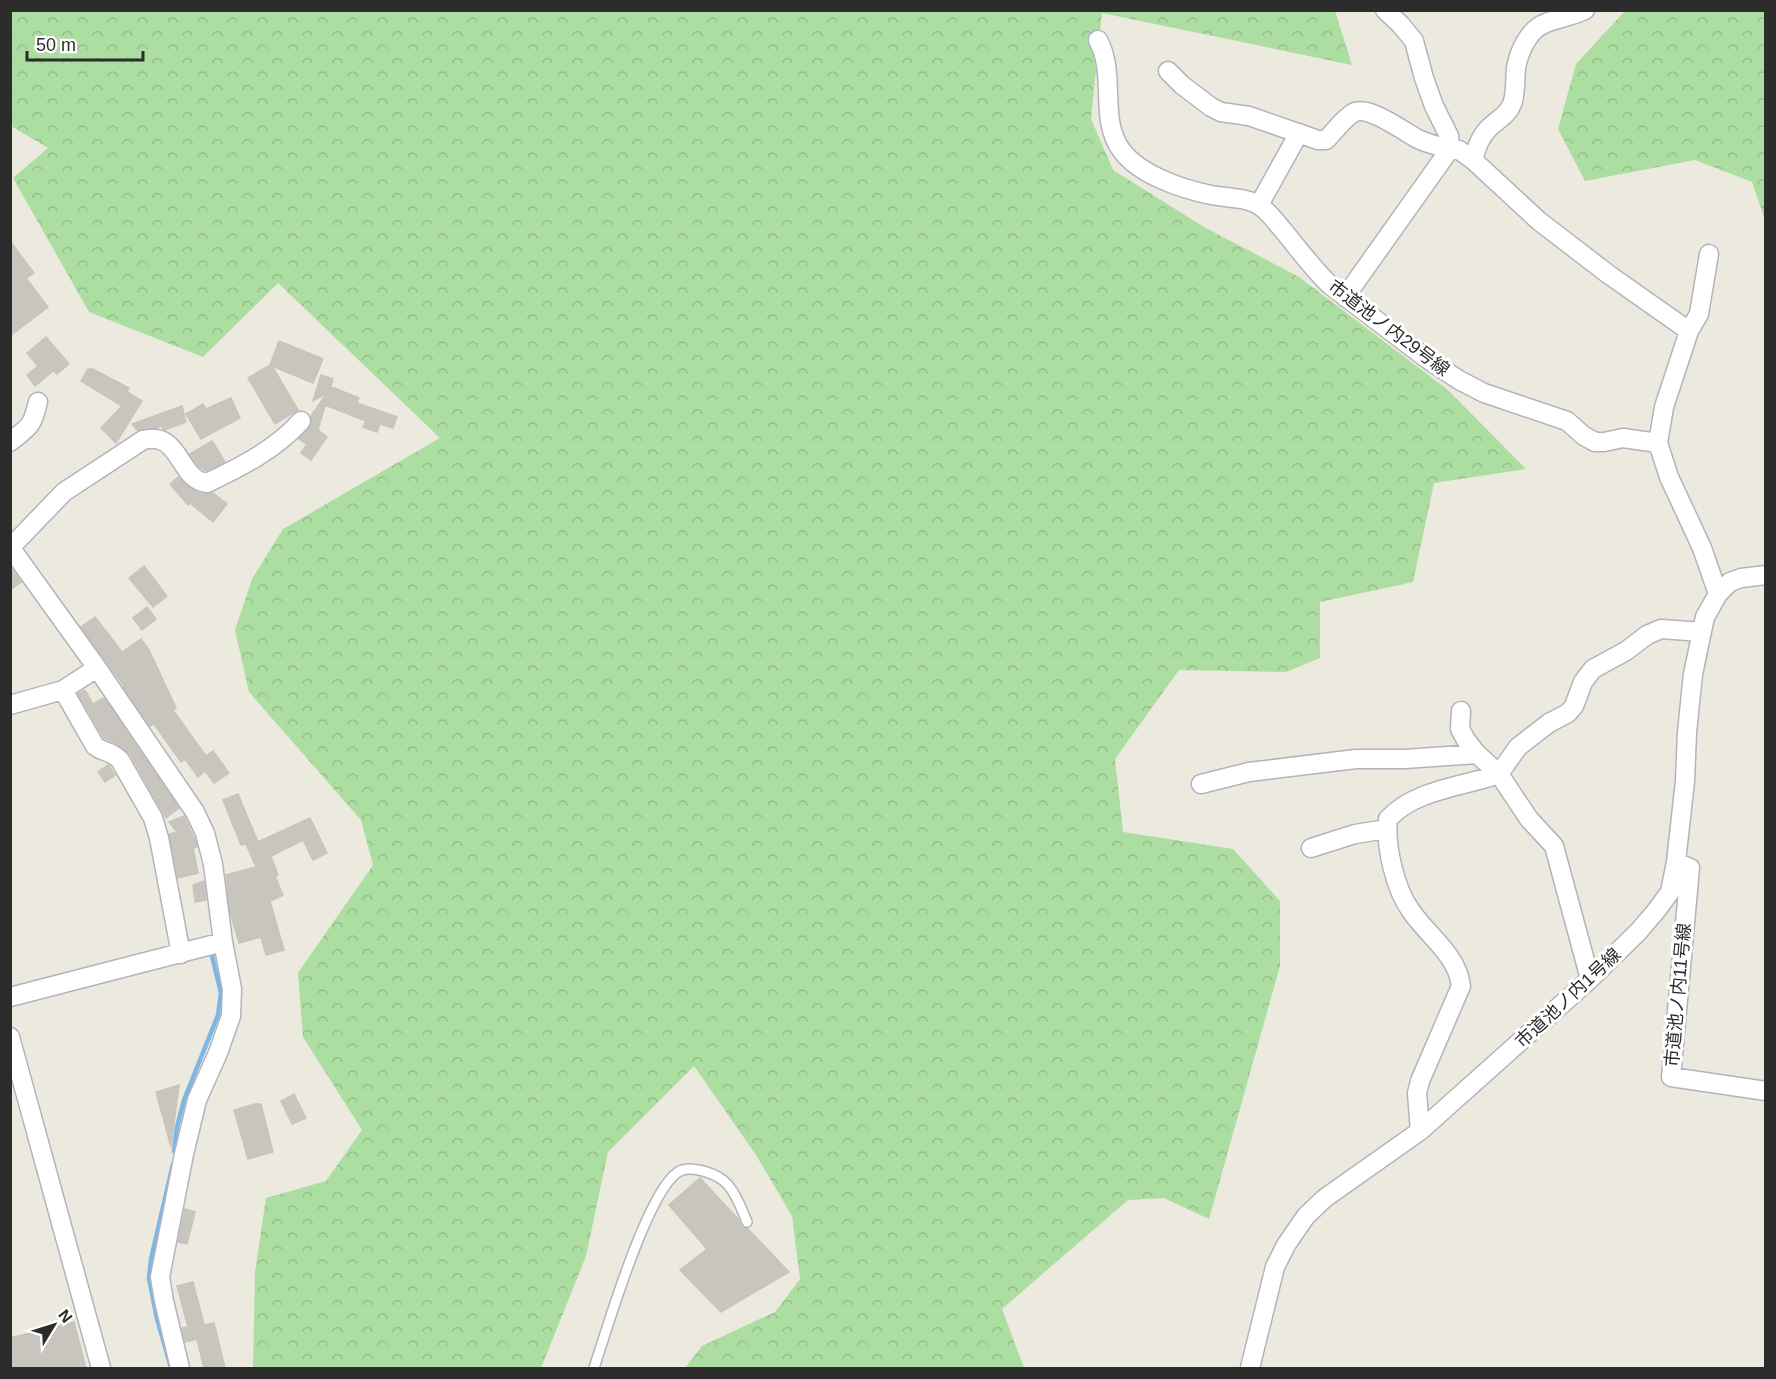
<svg xmlns="http://www.w3.org/2000/svg" width="1776" height="1379" font-family="Helvetica,'Noto Sans JP',sans-serif">
<style>
.forest{fill:url(#forest-crowns)}
.lines{fill:none;stroke-linecap:round;stroke-linejoin:round}
.stream{stroke:#7cb7e4;stroke-width:4.5}
.building{fill:#c8c5bf;stroke:#c7c5b9;stroke-width:1.5}
.service-casing{stroke:#b3b3be;stroke-width:12}
.minor-casing{stroke:#b3b3be;stroke-width:21}
.service{stroke:#fff;stroke-width:9}
.minor{stroke:#fff;stroke-width:18}
.labels{text-anchor:middle;stroke-width:6;stroke-linejoin:round;paint-order:stroke}
.street-label{font-size:18px;fill:#2c2c2c;stroke:#fff}
</style>
<defs>
<pattern id="forest-crowns" width="20" height="18" patternUnits="userSpaceOnUse" patternTransform="scale(1.5)"><rect width="20" height="18" fill="#acdda1"/><path d="M2 6a3 3 0 1 1 6 0M12 15a3 3 0 1 1 6 0" fill="none" stroke="#94be8b"/></pattern>
</defs>
<rect width="100%" height="100%" fill="#ece9df"/>
<path class="forest" d="M11,11H1335L1352,65L1102,13L1091,119L1113,170L1204,227L1299,277L1448,390L1526,469L1434,483L1413,582L1320,602V658L1286,672L1179,670L1115,759L1123,832L1233,849L1280,901V966L1209,1219L1164,1198L1128,1200L1002,1309L1024,1368H685L702,1346L775,1312L800,1279L792,1216L756,1155L694,1066L608,1152L586,1256L541,1368H253L255,1272L266,1198L326,1181L362,1130L303,1037L298,973L373,865L361,820L249,692L235,630L252,579L283,529L440,438L278,283L203,357L89,312L13,178L48,148L11,126Z
M1625,11H1765V220L1752,182L1695,160L1585,181L1558,129L1576,64Z"/>
<g class="lines">
<path class="stream" d="M174,1151L177,1127L184,1100L218,1015L221,993L212,956
M171,1368L157,1319L149,1278L151,1259L173,1164"/>
</g>
<path class="building" d="M10,241L34,273L26,278L48,307L10,336Z
M46,337L69,364L57,374L53,371L35,386L27,375L38,366L27,353Z
M279,341L323,359L313,383L272,366L298,410L275,424L248,378L270,365Z
M88,369H93L129,388L127,392L142,401L116,443L101,428L122,406L81,381Z
M321,375L333,379L330,388L332,387L359,398L357,403L397,417L393,428L380,424L377,432L363,427L366,421L325,405L318,430L327,437L311,460L301,453L307,444L299,439L309,428L312,423L311,416L327,393L313,401Z
M231,398L240,418L201,439L186,414L203,404L206,409Z
M182,406L186,422L165,430L163,429L161,425L158,428L137,430L132,424Z
M212,441L225,462L206,471L198,466L190,454Z
M178,477L191,489L203,494L213,493L227,504L213,522L190,503L188,505L170,484Z
M144,566L167,596L153,607L129,578Z
M10,567L21,582L10,590Z
M147,607L156,619L142,630L133,618Z
M95,617L122,652L141,639L149,650L176,708L173,710L206,756L213,751L229,773L214,783L205,771L198,777L185,759L181,762L154,724L150,726L123,687L124,686L81,627Z
M85,690L93,704L104,698L179,808L166,818L130,754L119,745L104,738L78,694Z
M108,765L115,775L105,782L98,772Z
M238,794L258,842L310,818L327,853L313,860L303,840L271,856L278,875L275,876L283,895L270,901L284,950L266,955L261,937L239,943L230,912L226,875L256,867L246,844L241,845L223,800Z
M184,816L196,842L197,847L193,848L198,873L178,878L169,834L177,832L169,822Z
M204,881L206,900L195,902L193,885Z
M179,1085L171,1147L156,1092Z
M294,1094L306,1118L292,1124L281,1101Z
M255,1104H261L273,1152L248,1159L234,1110Z
M700,1178L738,1219L742,1227L748,1229L789,1272L721,1312L680,1270L707,1249L669,1205Z
M185,1209L195,1212L187,1244L178,1242Z
M193,1282L204,1325L214,1323L225,1368H204L197,1339L185,1342L182,1328L188,1327L177,1286Z
M74,1322L86,1368H10V1338Z"/>
<g class="lines">
<g class="service-casing">
<path id="service" d="M594,1368C607,1329 647,1192 678,1172C691,1164 719,1174 728,1185C737,1195 742,1210 747,1222"/>
</g>
<g class="minor-casing">
<path id="minor" d="M1385,10L1401,25L1414,41L1424,78L1434,106L1449,136L1450,149L1459,150L1473,160C1476,148 1481,135 1490,127C1497,120 1508,115 1512,104C1516,95 1515,78 1516,68C1519,51 1529,29 1546,23C1559,18 1572,16 1585,10
M1098,40C1117,74 1098,120 1122,151C1140,175 1182,189 1211,195C1227,198 1246,197 1260,206C1269,212 1276,222 1282,229C1298,248 1312,268 1330,285L1426,358L1459,380L1484,393L1567,421L1584,436L1595,442H1604L1623,438L1658,443
M1168,71L1182,85L1211,107L1221,112L1249,116L1318,140H1326C1335,131 1343,119 1353,113C1368,104 1404,132 1418,139C1428,144 1439,146 1450,149L1345,297
M1473,160L1539,221L1608,274L1689,331L1664,407L1658,443L1669,477L1702,548L1718,594
M1259,205L1299,133
M1689,331L1699,314L1709,254
M10,442C30,426 32,427 38,402
M10,547L97,668L195,812L205,833L213,864L223,942L232,989L231,1016L218,1053L197,1100L184,1154L160,1277L164,1301L180,1368
M11,547L64,492L143,440C181,430 178,480 207,483C241,467 276,449 301,421
M63,690L95,746C105,754 109,749 120,760L153,818L159,838L181,954
M10,705L63,690L97,668
M1461,711L1460,729L1466,740L1477,754L1499,774L1529,819L1554,846L1590,979
M1201,784L1249,772L1356,759H1404L1477,754
M1311,848L1355,834L1387,829
M1676,862L1690,868L1671,1077L1766,1091
M10,997L223,942
M10,1037L101,1368
M1420,1131L1417,1093L1420,1081L1461,986C1457,954 1428,936 1411,911C1395,889 1385,846 1388,819C1416,789 1462,787 1499,774L1518,747L1549,723L1568,713L1574,706L1583,682L1593,669L1626,651L1647,635L1661,629L1701,632
M1250,1368L1275,1267L1286,1245L1306,1216L1325,1198L1420,1131L1590,979L1638,932L1656,911L1670,892L1676,862L1685,781L1687,732L1693,674L1705,617L1718,594L1730,582L1741,578L1766,575"/>
</g>
<use href="#service" class="service"/>
<use href="#minor" class="minor"/>
</g>
<g class="labels">
<g class="street-label">
<text transform="translate(1389 328) rotate(37)" y="6">市道池ノ内29号線</text>
<text transform="translate(1678 995) rotate(-85)" y="6">市道池ノ内11号線</text>
<text transform="translate(1568 998) rotate(-43)" y="6">市道池ノ内1号線</text>
</g>
</g>
<rect width="1776" height="1379" fill="none" stroke="#2c2c2c" stroke-width="24"/>
<g transform="translate(54 1325) rotate(52)" stroke="#ffffff" stroke-width="4.5" paint-order="stroke">
<path d="M0-4.5L10 22L0 15L-10 22Z" fill="#2c2c2c"/>
<text y="-9" font-size="16" font-weight="bold" text-anchor="middle" fill="#2c2c2c">N</text>
</g>
<path d="M27 51v9h116v-9" fill="none" stroke="#2c2c2c" stroke-width="3"/>
<text x="36" y="51" font-size="18" fill="#2c2c2c" stroke="#ffffff" stroke-width="4.5" paint-order="stroke">50 m</text>
</svg>
